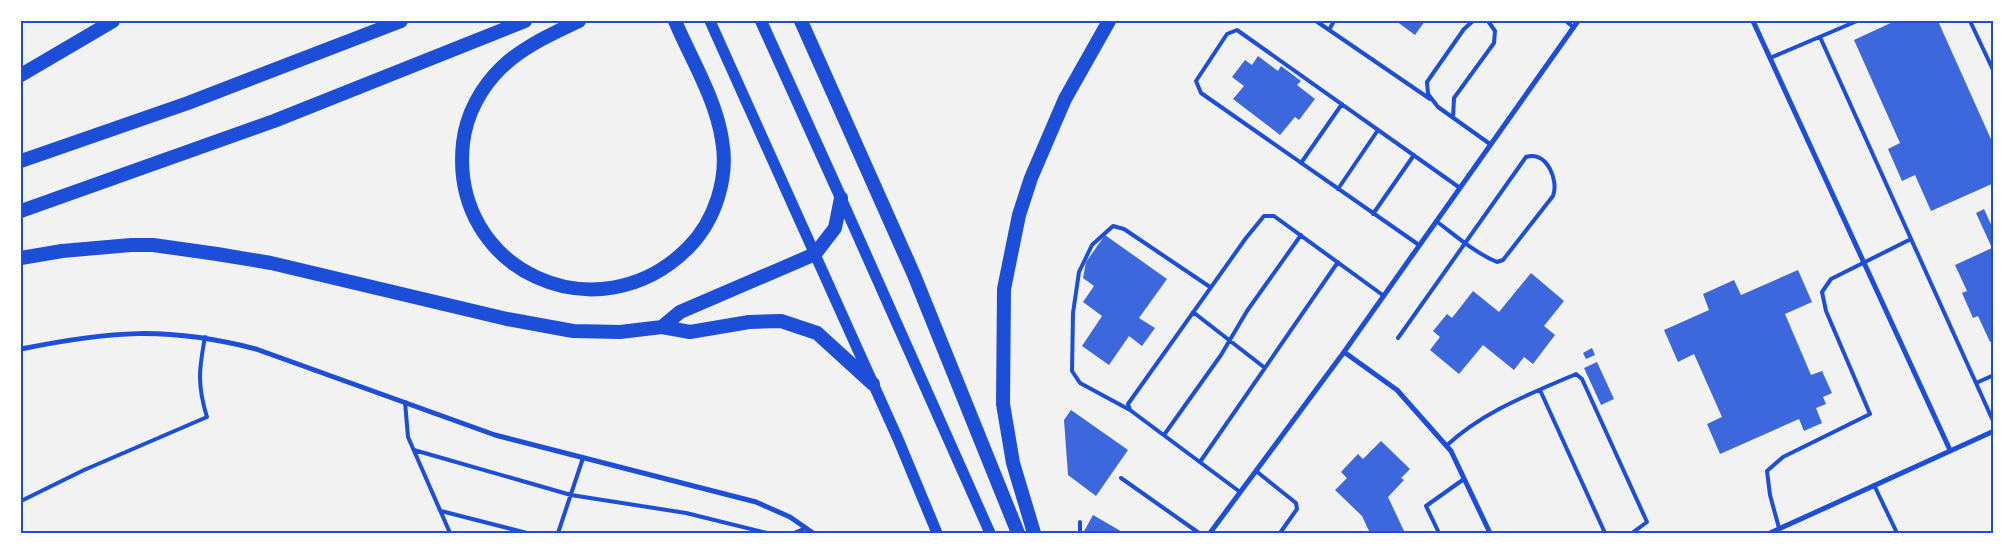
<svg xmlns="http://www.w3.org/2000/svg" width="2015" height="554" font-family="'Crimson Pro',serif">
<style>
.building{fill:#3d67dc}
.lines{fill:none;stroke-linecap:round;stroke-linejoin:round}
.service{stroke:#1d4ed8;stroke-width:4}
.minor{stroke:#1d4ed8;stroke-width:5}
.primary{stroke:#1d4ed8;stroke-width:11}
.trunk{stroke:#1d4ed8;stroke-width:12}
.motorway{stroke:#1d4ed8;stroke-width:14}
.neatline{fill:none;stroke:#1d4ed8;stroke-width:2}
</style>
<rect width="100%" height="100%" fill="#f2f2f2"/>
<path class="building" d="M1396,21H1425L1415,35Z
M1895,21H1938L1994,146V183L1931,211L1915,175L1902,181L1888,149L1900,143L1854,40Z
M1258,56L1278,71L1281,66L1301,81L1297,85L1315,99L1299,120L1295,117L1280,135L1233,99L1244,86L1232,77L1245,60L1252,65Z
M1984,209L1994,231V340L1990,342L1978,316L1973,318L1962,293L1967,291L1955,265L1992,248L1976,213Z
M1105,235L1167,279L1139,318L1155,328L1142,346L1129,336L1109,365L1082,346L1102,316L1083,302L1094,286L1083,278L1086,262Z
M1798,270L1812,302L1785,314L1811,375L1822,371L1832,393L1823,397L1826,404L1816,408L1822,423L1804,431L1799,419L1720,454L1707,424L1722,417L1694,354L1678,362L1664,330L1709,310L1703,294L1734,280L1741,295Z
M1531,273L1564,301L1544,326L1555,335L1533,364L1524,357L1514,370L1483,345L1459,374L1430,350L1440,337L1433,331L1447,314L1452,318L1473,291L1499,312Z
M1592,348L1595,355L1586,359L1583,353Z
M1597,362L1614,399L1601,405L1584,368Z
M1071,410L1128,450L1096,496L1068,475L1064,420Z
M1381,441L1410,469L1401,478L1404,480L1388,497L1405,533H1370L1362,516L1335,490L1347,478L1341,472L1358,454L1363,459Z
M1093,515L1124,533H1083Z"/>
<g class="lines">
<path class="service" d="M1316,21L1430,99
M1473,21L1464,29L1427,82L1428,94L1438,107L1490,144
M1566,21L1573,27
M1970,21L1994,72
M1329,30L1334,21
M1820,37L1994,423
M1770,58L1857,21
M1453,118L1454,98L1494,43L1495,31L1488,21
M1301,163L1342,104
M1338,189L1378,130
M1373,214L1414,155
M1419,245L1201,93L1196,81L1227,34L1237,30L1460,188
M1193,312L1265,368
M1398,338L1526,157C1547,150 1559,181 1553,196L1503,260L1497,262C1475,253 1455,235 1436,221
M1976,383L1994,375
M1540,390L1605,533
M405,402L408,437L450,533
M1130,410L1080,383L1072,371L1073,313L1079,272L1092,245L1113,226L1124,229L1210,287
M1164,435L1221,355L1247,311L1301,235
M1446,446C1484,411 1530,394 1576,374L1582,379L1647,522L1632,533
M414,450L571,495L686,513L767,533
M1200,462L1338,262
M1256,471L1296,503L1297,509L1280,533
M1121,478L1199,533
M1874,485L1897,533
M1240,492L1130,410L1128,404L1246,238L1264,216H1274L1384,296
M21,501L84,470L207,417C197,385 199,369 205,337
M441,511L527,533
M1779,528L1770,495L1767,471L1783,457L1870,414L1826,311L1822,292L1831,279L1911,239
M558,533L583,458
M794,533L806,528
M1080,533V522
M1439,533L1426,506L1464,479"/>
<path class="minor" d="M1753,21L1950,450
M21,349C110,331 166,326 256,349L495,435L756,502L790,517L813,533
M1344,352L1397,390L1451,451L1490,533
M1210,533L1344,352L1578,21
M1770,533L1994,431"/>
<path class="primary" d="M710,21L898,439L937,533
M841,198L990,533"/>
<path class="trunk" d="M761,21L841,198"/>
<path class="motorway" d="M579,21C552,34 524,46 502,67C481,87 466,115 463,143C449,271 598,338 688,248C715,221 729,178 722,140C716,99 691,59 675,21
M801,21L914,275L1018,533
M21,75L113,21
M21,161L188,103L401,21
M21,211L274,121L525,21
M21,258L62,251L131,245H153L217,254L271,263L507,319L573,331L620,332L662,327L690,332L749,322L781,321L817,333L873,384
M662,327L680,312L815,254L835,228L841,198
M1034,533L1013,463L1003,404L1004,289L1019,215L1031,178L1065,99L1109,21"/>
</g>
<rect width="2015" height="554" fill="none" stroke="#ffffff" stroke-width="45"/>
<rect x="22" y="22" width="1970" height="510" class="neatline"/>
</svg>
